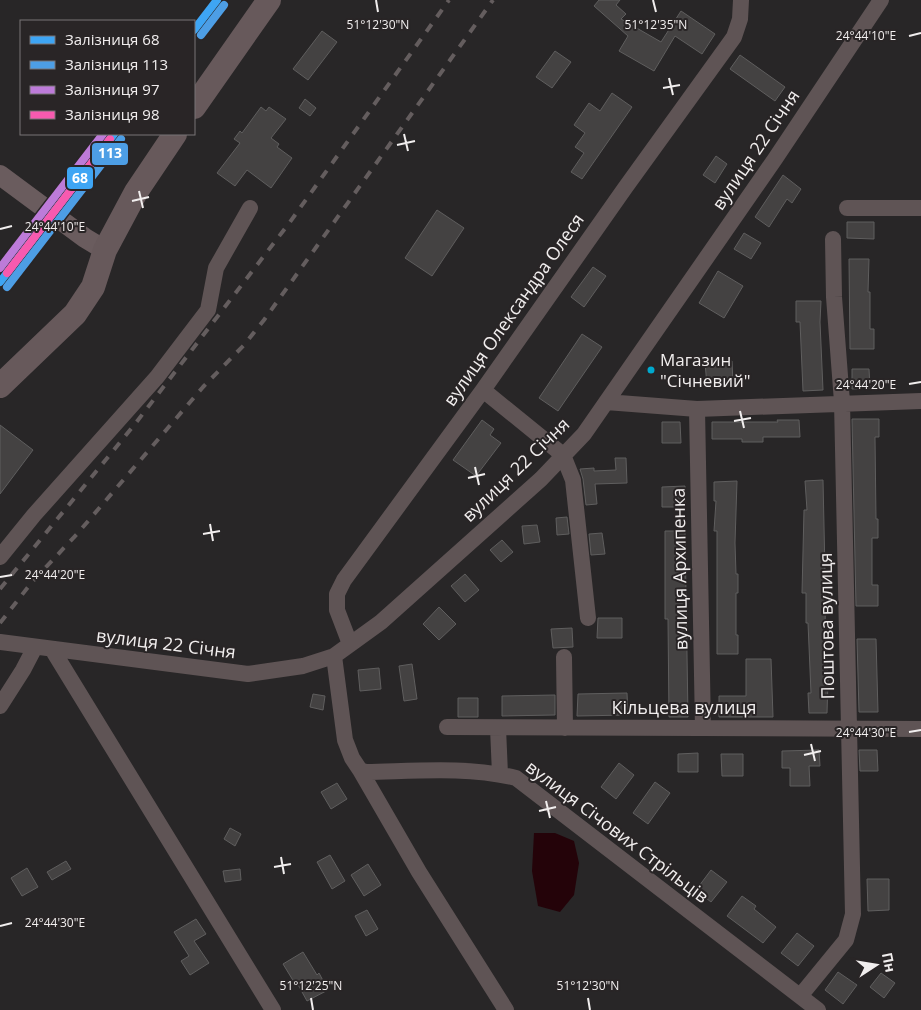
<svg xmlns="http://www.w3.org/2000/svg" width="921" height="1010" font-family="'Open Sans',sans-serif">
<style>
.water{fill:#240309}
.building{fill:#444242;stroke:#5f5e5e}
.lines{fill:none;stroke-linecap:round;stroke-linejoin:round}
.minor{stroke:#5f5455;stroke-width:16}
.major{stroke:#6a5c5e;stroke-width:20}
.highway{stroke:#67595b;stroke-width:24}
.rail{stroke:#645d5e;stroke-width:4;stroke-dasharray:9 9;stroke-linecap:butt}
.rail-1-casing{stroke:#292526;stroke-width:11}
.rail-2-casing{stroke:#292526;stroke-width:11}
.rail-3-casing{stroke:#292526;stroke-width:11}
.rail-4-casing{stroke:#292526;stroke-width:11}
.rail-1{stroke:#3ea5f4;stroke-width:8}
.rail-2{stroke:#4d9ee5;stroke-width:8}
.rail-3{stroke:#bd7bd9;stroke-width:8}
.rail-4{stroke:#f75aaf;stroke-width:8}
.ticks{fill:none;stroke:#f1eeee;stroke-width:2}
.bus-dot{fill:#00a9ce;stroke:#292526;stroke-width:2}
.labels{text-anchor:middle;stroke-width:4;stroke-linejoin:round;paint-order:stroke}
.bus-label{font-size:17px;fill:#f1eeee;stroke:#292526;text-anchor:start}
.street-label{font-size:18px;fill:#f1eeee;stroke:#292526}
.ticks-label{font-size:12px;text-anchor:middle;fill:#f1eeee;stroke:#292526;stroke-width:4;stroke-linejoin:round;paint-order:stroke}
.line-badge{stroke:#292526;stroke-width:2}
.badge-label{font-size:14px;text-anchor:middle;font-weight:bold;fill:#fff}
</style>
<rect width="100%" height="100%" fill="#282627"/>
<path class="water" d="M534,833H555L574,841L579,863L574,895L560,912L538,906L532,871Z"/>
<path class="building" d="M599,0H620L616,5L626,14L621,19L661,42L681,11L715,34L702,54L675,36L654,71L619,51L628,36L594,6Z
M322,31L337,42L308,80L293,69Z
M555,51L571,62L552,88L536,77Z
M740,55L785,87L775,101L730,69Z
M612,93L632,107L582,179L571,172L584,153L575,147L585,133L574,125L589,103L600,111Z
M305,99L316,108L310,116L299,108Z
M261,107L266,111L269,107L286,119L271,138L279,144L277,147L292,158L271,188L247,170L235,186L217,173L240,143L234,139L240,131L242,133Z
M716,156L727,164L715,183L703,175Z
M783,175L801,189L792,203L787,199L769,227L755,217Z
M437,210L464,228L432,276L405,258Z
M847,222H874V239L847,238Z
M744,233L761,243L751,259L734,249Z
M849,259H869L868,292H870V329H874V349H850Z
M593,267L606,276L584,307L571,297Z
M718,271L743,286L724,318L699,303Z
M796,301H821L820,322L823,390L803,391L800,322H796Z
M582,334L602,347L558,411L539,398Z
M732,361L733,384L707,386L705,362Z
M852,369H869L870,388L852,389Z
M852,419H879V437H875L876,519H878V538H872V585H878V606H856Z
M482,420L494,429L490,435L501,443L476,476L453,460Z
M777,420H799L800,437H763V442H742V439H712V422H778Z
M662,422H680L681,443H662Z
M0,425L33,450L0,494Z
M615,458H626L627,483L595,484L597,504L586,505L583,479L580,469L594,468V471L616,470Z
M823,480L825,572H826L825,630L828,681L827,713H809L808,693H811L808,623H806V593H802L804,510H807L805,481Z
M737,481L735,543L736,574H738V593H736V635H738V654H717V531H714L716,501H714V482Z
M685,486V507H662V487Z
M567,517L569,534L557,535L556,518Z
M537,525L540,542L524,544L522,526Z
M665,531H685L688,717H669L668,619H665Z
M602,533L605,554L591,555L589,534Z
M502,540L513,552L501,562L490,550Z
M465,574L479,590L465,602L451,586Z
M439,607L456,624L439,640L423,624Z
M598,618H622V638H597Z
M572,628L573,647L553,648L551,629Z
M857,639H876L878,712H859Z
M746,659H771L773,717H719V696H746Z
M412,664L417,699L404,701L399,666Z
M379,668L381,689L360,691L358,670Z
M627,693L628,715L577,716L578,694Z
M313,694L325,696L323,710L310,707Z
M555,695V715L502,716V696Z
M458,698H478V717H458Z
M819,750L820,766H809L810,786H790V768H782V751Z
M859,750H877L878,771H860Z
M698,753V772H678V754Z
M721,754H743V776H722Z
M619,763L634,775L616,799L601,787Z
M655,782L670,793L648,824L633,813Z
M337,783L347,799L331,809L321,792Z
M230,828L241,834L235,846L224,839Z
M330,855L345,881L332,889L317,862Z
M66,861L71,869L52,880L47,872Z
M368,864L381,885L364,896L351,875Z
M27,868L38,887L22,896L11,878Z
M240,869L241,880L225,882L223,871Z
M711,870L727,882L711,902L696,890Z
M867,879H889V910L868,911Z
M742,896L756,906L754,909L776,927L763,943L727,916Z
M367,910L378,929L366,936L355,916Z
M196,919L206,934L194,941L209,963L190,975L181,961L189,956L174,932Z
M797,933L814,946L798,966L781,953Z
M303,952L317,975L319,973L328,990L307,1001L296,981L294,982L283,964Z
M838,972L857,985L843,1004L825,990Z
M881,973L895,983L884,998L870,987Z"/>
<g class="lines">
<path class="minor" d="M847,208H921
M483,390L563,455L573,480L588,618
M606,402L697,409L921,401
M697,409L703,728
M0,557L34,515L157,377L208,310L216,268L250,208
M0,642L248,674L303,666L334,656L381,622L541,479L584,434L775,159L881,0
M350,644L337,610V594L344,580L483,390L625,188L734,37L740,19L741,0
M52,649L273,1010
M334,656L345,740L352,758L360,770L366,772C416,771 467,766 516,778L818,1010
M564,657L565,728
M0,706L23,670L35,647
M447,727L921,729
M498,728L500,774
M360,770L419,872L506,1010
M801,995L846,940L853,914L842,402L834,297L833,239"/>
<path class="major" d="M0,175L85,238L105,250"/>
<path class="highway" d="M194,107L269,0
M0,386L75,314L93,287L105,250L136,192L175,134"/>
<path class="rail" d="M0,589L135,424L290,222L449,0
M0,623L32,582L77,534L203,387L244,345L264,320L493,0"/>
<g class="rail-1-casing">
<path id="rail-1" d="M194,30L217,0
M0,282L114,134"/>
</g>
<g class="rail-2-casing">
<path id="rail-2" d="M201,35L224,5
M7,287L121,139"/>
</g>
<g class="rail-3-casing">
<path id="rail-3" d="M0,268L103,134"/>
</g>
<g class="rail-4-casing">
<path id="rail-4" d="M7,273L110,139"/>
</g>
<use href="#rail-1" class="rail-1"/>
<use href="#rail-2" class="rail-2"/>
<use href="#rail-3" class="rail-3"/>
<use href="#rail-4" class="rail-4"/>
</g>
<path class="ticks" d="M376,0L378,12M653,0L656,12M909,36L921,33M669,78L673,95M663,88L680,85M404,134L408,151M397,145L415,141M139,191L143,208M132,201L149,197M0,229L12,226M909,384L921,382M740,411L744,428M734,421L751,418M475,467L479,485M468,478L485,474M210,524L213,541M203,534L220,531M0,577L12,575M909,732L921,730M811,744L815,761M804,755L821,751M546,801L550,818M539,811L556,807M281,857L284,874M274,867L291,864M0,926L12,923M311,998L313,1010M588,998L590,1010"/>
<circle class="bus-dot" cx="651" cy="370" r="4.5"/>
<g class="labels">
<g class="bus-label">
<text x="660" y="366">Магазин<tspan x="660" dy="21">"Січневий"</tspan></text>
</g>
<g class="street-label">
<text transform="translate(756 150) rotate(-56)" y="6">вулиця 22 Січня</text>
<text transform="translate(514 310) rotate(-55)" y="6">вулиця Олександра Олеся</text>
<text transform="translate(516 470) rotate(-44)" y="6">вулиця 22 Січня</text>
<text transform="translate(680 569) rotate(-91)" y="6">вулиця Архипенка</text>
<text transform="translate(827 626) rotate(-91)" y="6">Поштова вулиця</text>
<text transform="translate(166 644) rotate(7)" y="6">вулиця 22 Січня</text>
<text x="684" y="714">Кільцева вулиця</text>
<text transform="translate(617 832) rotate(37)" y="6">вулиця Січових Стрільців</text>
</g>
</g>
<g class="ticks-label">
<text x="378" y="29">51°12'30"N</text>
<text x="656" y="29">51°12'35"N</text>
<text x="866" y="40">24°44'10"E</text>
<text x="55" y="231">24°44'10"E</text>
<text x="866" y="389">24°44'20"E</text>
<text x="55" y="579">24°44'20"E</text>
<text x="866" y="737">24°44'30"E</text>
<text x="55" y="927">24°44'30"E</text>
<text x="311" y="990">51°12'25"N</text>
<text x="588" y="990">51°12'30"N</text>
</g>
<g class="line-badge">
<rect x="91" y="142" width="38" height="24" rx="5" fill="#4d9ee5"/>
<rect x="66" y="166" width="28" height="24" rx="5" fill="#3ea5f4"/>
</g>
<g class="badge-label">
<text x="110" y="158">113</text>
<text x="80" y="183">68</text>
</g>
<rect x="20" y="20" width="175" height="115" fill="#292526" stroke="#797576"/>
<rect x="30" y="36" width="25" height="8" fill="#3ea5f4" stroke="#797576"/>
<text x="65" y="45" font-size="15" fill="#f1eeee">Залізниця 68</text>
<rect x="30" y="61" width="25" height="8" fill="#4d9ee5" stroke="#797576"/>
<text x="65" y="70" font-size="15" fill="#f1eeee">Залізниця 113</text>
<rect x="30" y="86" width="25" height="8" fill="#bd7bd9" stroke="#797576"/>
<text x="65" y="95" font-size="15" fill="#f1eeee">Залізниця 97</text>
<rect x="30" y="111" width="25" height="8" fill="#f75aaf" stroke="#797576"/>
<text x="65" y="120" font-size="15" fill="#f1eeee">Залізниця 98</text>
<g transform="translate(876 965) rotate(78)" stroke="#292526" stroke-width="4" paint-order="stroke">
<path d="M0-4L9 19L0 12L-9 19Z" fill="#f1eeee"/>
<text y="-8" font-size="14" font-weight="bold" text-anchor="middle" fill="#f1eeee">Пн</text>
</g>
</svg>
